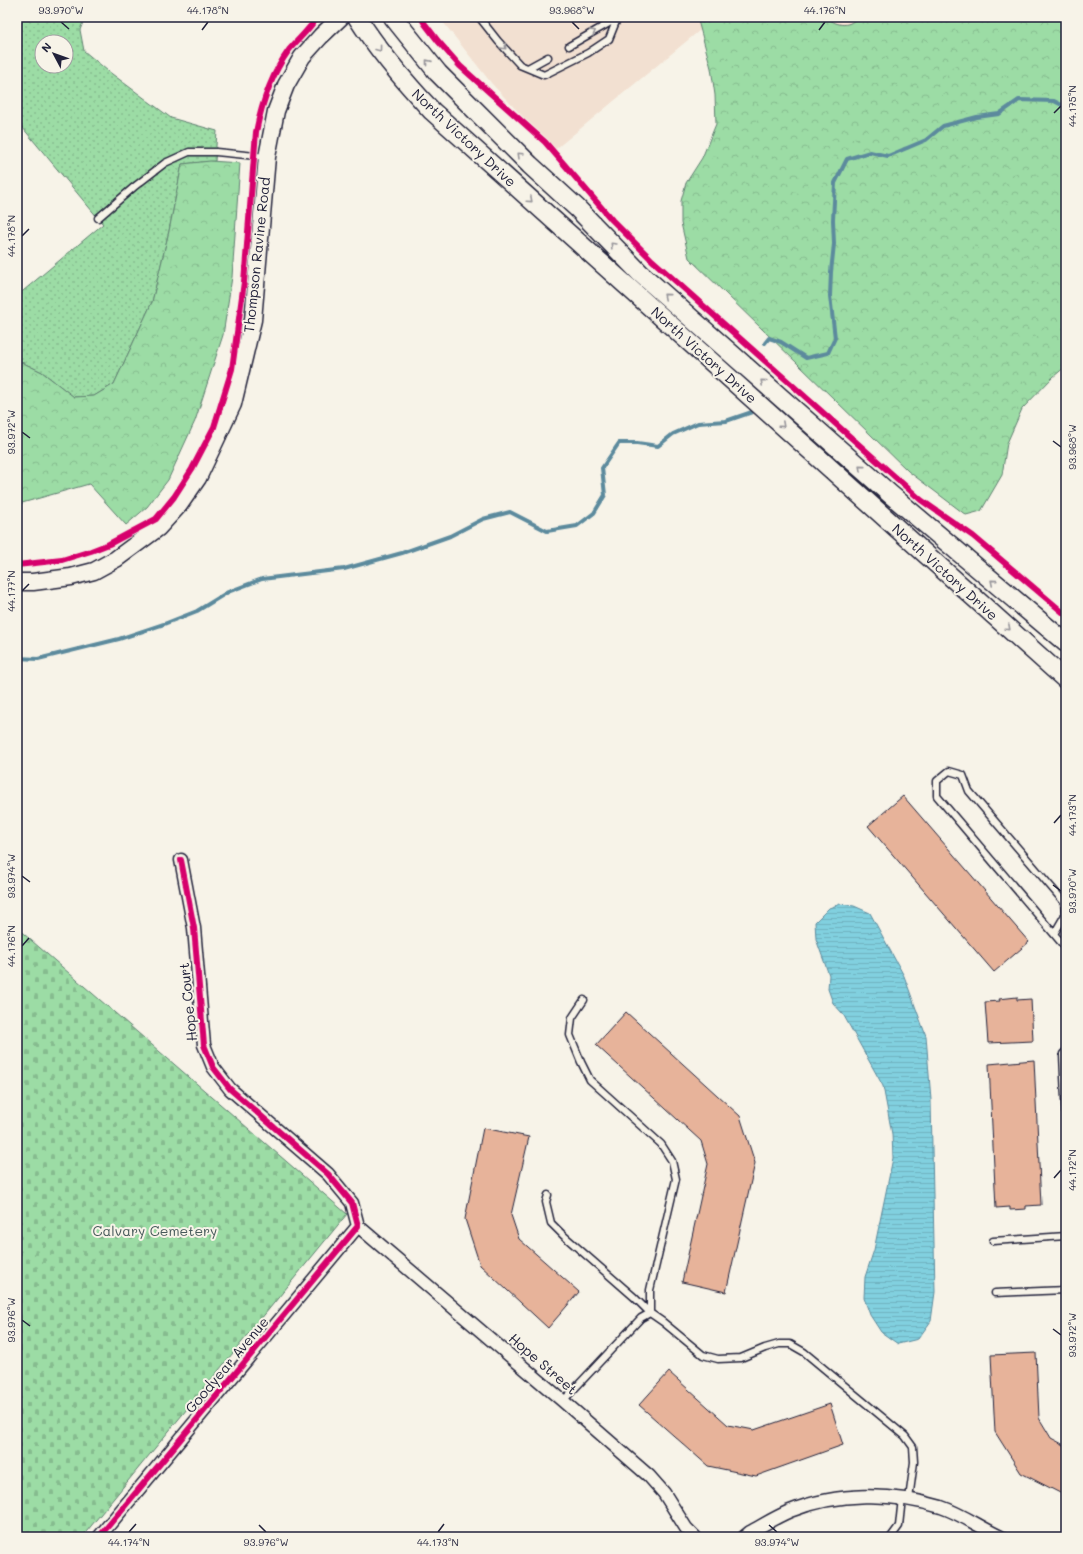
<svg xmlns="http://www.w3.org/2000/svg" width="1083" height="1554" font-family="Mali,sans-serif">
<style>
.built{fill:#f2e0d1}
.grass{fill:url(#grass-dots);stroke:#5f7f70;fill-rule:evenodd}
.forest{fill:url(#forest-crowns);stroke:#5f7f70}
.cemetery{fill:url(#cemetery-stones);stroke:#5f7f70}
.water{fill:url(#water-rules);stroke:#5b8a9d}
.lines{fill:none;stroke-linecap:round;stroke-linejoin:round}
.stream{stroke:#5b8a9d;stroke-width:4}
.building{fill:#e7b39a;stroke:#22223b}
.service-casing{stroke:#22223b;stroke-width:9}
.minor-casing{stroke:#22223b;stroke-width:15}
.tertiary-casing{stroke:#22223b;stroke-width:19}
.secondary-casing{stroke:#22223b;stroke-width:21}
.service{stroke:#f7f3e8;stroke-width:6}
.minor{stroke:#f7f3e8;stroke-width:12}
.tertiary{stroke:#f7f3e8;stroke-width:16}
.secondary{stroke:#f7f3e8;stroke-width:18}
.cycleway-casing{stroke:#f7f3e8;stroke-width:8}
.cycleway{stroke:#d6006c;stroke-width:6}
.oneway{stroke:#97959a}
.ticks{fill:none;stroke:#22223b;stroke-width:1.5}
.labels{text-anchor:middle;stroke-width:4;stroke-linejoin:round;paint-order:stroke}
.street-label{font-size:14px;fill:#22223b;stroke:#f7f3e8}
.park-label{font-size:14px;fill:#475a5b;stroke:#f7f3e8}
.neatline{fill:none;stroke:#22223b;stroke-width:1.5}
.ticks-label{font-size:10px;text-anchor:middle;fill:#22223b}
</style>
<defs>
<pattern id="grass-dots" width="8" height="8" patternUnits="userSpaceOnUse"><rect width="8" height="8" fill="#9cdca5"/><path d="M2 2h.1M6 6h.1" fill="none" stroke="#86bc8f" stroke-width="1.8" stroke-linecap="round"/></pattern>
<pattern id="forest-crowns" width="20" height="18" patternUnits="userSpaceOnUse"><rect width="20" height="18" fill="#9cdca5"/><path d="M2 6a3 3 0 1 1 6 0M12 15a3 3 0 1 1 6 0" fill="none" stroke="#86bc8f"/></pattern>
<pattern id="cemetery-stones" width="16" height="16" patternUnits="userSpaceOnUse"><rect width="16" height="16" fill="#9cdca5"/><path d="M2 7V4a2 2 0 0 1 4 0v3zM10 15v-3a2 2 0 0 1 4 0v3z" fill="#86bc8f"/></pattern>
<pattern id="water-rules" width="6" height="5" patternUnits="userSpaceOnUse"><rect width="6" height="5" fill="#81d0df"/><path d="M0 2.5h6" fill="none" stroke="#6fb2c0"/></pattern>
</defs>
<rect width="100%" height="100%" fill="#f7f3e8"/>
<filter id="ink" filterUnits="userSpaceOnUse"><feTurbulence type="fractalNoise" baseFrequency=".025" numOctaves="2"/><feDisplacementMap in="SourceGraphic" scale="8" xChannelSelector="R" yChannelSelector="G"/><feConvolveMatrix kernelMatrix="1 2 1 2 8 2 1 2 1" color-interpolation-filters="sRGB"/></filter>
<g filter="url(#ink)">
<path class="built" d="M439,17H716L552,152L523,117L492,84Z
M803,17H858L834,43Z"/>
<path class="grass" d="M21,17H85L80,30L84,51L108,71L171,118L217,131L215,161L182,164L169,231L152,302L114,384L94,396L74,397L42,372L17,360V296L103,224L17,121V21ZM42,42H66V66H42Z"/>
<path class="forest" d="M697,17H825C837,25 847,29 858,17H1066V366L1053,377L1022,409L1007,443L1002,475L981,511L966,515L908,471L689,258L681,223V201L686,183L702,158L716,124L715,95L711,68Z
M210,161L240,163L232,277L223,335L195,421L168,480L147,507L126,525L89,484L22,503L17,502V360L42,372L74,397L94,396L114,384L152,302L169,231L182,164Z"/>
<path class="cemetery" d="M17,928L347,1214L82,1537H17Z"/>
<path class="water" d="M840,904L854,906L870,913L904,976L926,1036L931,1100L935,1292L931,1321L918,1339L898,1344L881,1332L870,1315L864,1298L865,1277L874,1250L893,1158L892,1134L883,1086L843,1014L833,1003L828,989L829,975L816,939L815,922L829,908Z"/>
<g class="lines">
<path class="stream" d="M765,343L769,338L781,342L806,358L828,353L835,338L830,296L831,272L834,244L833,220L835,183L847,159L870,152L888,156L926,140L943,126L977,117L999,114L1019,100L1054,101L1066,107
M17,658L38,659L119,639L164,624L197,611L228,592L262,579L344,569L402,553L450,536L483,519L510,512L547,531L577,526L594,513L605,495L602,468L619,443H637L658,446L673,434L698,423L726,421L752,412"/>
</g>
<path class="building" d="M903,796L1029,942L994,972L868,826Z
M1017,997V1000L1031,999L1033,1041L988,1043L985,1002L1000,1001L999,999Z
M626,1012L740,1116L755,1163L726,1292L682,1282L708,1164L701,1141L596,1045Z
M1034,1060L1041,1205L1026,1206V1209L1010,1210V1207L996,1208L989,1064Z
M483,1128L529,1137L511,1215L519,1239L579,1292L548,1328L480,1265L465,1219Z
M1036,1353L1039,1418L1051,1438L1066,1446V1496L1021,1473L995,1432L991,1355Z
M669,1372L728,1425L754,1430L830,1404L843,1445L756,1476L708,1466L639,1405Z"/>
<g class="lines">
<g class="service-casing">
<path id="service" d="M479,17L498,41L520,65L544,75L588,53L609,39L617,19
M569,46L618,18
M528,68L548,57
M98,218L134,187L165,163L189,152H216L266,157
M1054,934L1065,915L1064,902L969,791L963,775L949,771L937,781V796L1054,934L1065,947H1066
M584,1000L572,1018L570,1035L581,1062L590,1080L661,1144L672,1161L676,1179L650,1290V1313
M1066,1051L1063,1054L1066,1119
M548,1195L546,1202L551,1223L563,1235L634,1297L650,1313
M993,1241L1066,1236
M995,1293L1066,1290
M563,1401L641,1318L650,1313L663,1322L703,1355L718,1359L741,1358L765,1348L779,1344H790L804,1352L905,1436L913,1447L914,1462L909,1499
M891,1537L899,1526L902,1498"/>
</g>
<g class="minor-casing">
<path id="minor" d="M358,1226L563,1401L649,1476L664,1493L686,1528L695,1537
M99,1537L358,1226L352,1203L328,1174L230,1089L213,1067L204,1045L194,928L181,860
M744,1537L750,1532C763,1525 776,1517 790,1511C838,1492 892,1492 941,1507C962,1514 981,1528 1001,1537"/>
</g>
<g class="tertiary-casing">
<path id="tertiary" d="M17,582H33L71,577L94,571L116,559L158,528L180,504L198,478L233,404L253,320L267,157L276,111L286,85L302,57L321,36L341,17"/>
</g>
<g class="secondary-casing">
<path id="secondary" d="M357,17C379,52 404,81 432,111L1066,680
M393,17L438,73L530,165L577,208L640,273L890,494L1066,643"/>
</g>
<use href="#service" class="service"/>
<use href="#minor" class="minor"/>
<use href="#tertiary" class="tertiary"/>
<use href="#secondary" class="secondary"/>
<g class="cycleway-casing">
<path id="cycleway" d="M421,17L425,24L438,41L460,66L545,142L612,220L652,260L921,500L973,536L1066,615
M17,565L62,560L91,551L109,544L156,519L174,497L192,469L214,427L232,369L244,282L256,132C262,102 271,75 289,50C298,39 310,29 317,17
M99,1537L358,1226L352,1203L328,1174L230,1089L213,1067L204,1045L194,928L181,860"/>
</g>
<use href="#cycleway" class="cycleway"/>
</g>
<defs><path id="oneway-chevron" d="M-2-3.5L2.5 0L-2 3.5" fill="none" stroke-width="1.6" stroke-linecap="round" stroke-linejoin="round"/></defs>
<g class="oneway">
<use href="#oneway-chevron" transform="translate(593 32) rotate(-29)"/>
<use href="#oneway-chevron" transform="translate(504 47) rotate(47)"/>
<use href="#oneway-chevron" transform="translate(379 49) rotate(53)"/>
<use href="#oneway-chevron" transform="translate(428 62) rotate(-129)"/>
<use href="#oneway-chevron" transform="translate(520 155) rotate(-136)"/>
<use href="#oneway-chevron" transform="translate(530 200) rotate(42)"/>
<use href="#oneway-chevron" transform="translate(613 245) rotate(-134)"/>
<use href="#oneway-chevron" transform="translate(666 296) rotate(-139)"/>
<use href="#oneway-chevron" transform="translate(763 382) rotate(-139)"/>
<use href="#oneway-chevron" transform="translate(782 425) rotate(42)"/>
<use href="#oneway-chevron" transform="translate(861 468) rotate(-139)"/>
<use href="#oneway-chevron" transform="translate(993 582) rotate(-140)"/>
<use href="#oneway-chevron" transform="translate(1008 628) rotate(42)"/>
</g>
</g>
<path class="ticks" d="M61,22L69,29M572,22L579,29M202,30L208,22M819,30L825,22M1054,113L1061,106M22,236L29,229M22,432L30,438M1053,441L1061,447M22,591L29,584M1054,823L1061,815M22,876L30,882M1053,885L1061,891M22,946L29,938M1054,1178L1061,1170M22,1320L30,1326M1053,1329L1061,1335M259,1525L266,1532M769,1525L777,1532M129,1532L136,1524M438,1532L444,1524"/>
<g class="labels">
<g class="street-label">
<text transform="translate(464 138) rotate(43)" y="5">North Victory Drive</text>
<text transform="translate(257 255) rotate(-84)" y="5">Thompson Ravine Road</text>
<text transform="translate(704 355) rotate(42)" y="5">North Victory Drive</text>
<text transform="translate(945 572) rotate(42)" y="5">North Victory Drive</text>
<text transform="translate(188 1002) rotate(-96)" y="5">Hope Court</text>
<text transform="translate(543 1364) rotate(41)" y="5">Hope Street</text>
<text transform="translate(227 1365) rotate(-50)" y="5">Goodyear Avenue</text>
</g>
<g class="park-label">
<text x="155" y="1236">Calvary Cemetery</text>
</g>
</g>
<rect width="1083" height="1554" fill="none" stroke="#f7f3e8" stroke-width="44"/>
<g transform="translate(54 54) rotate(311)"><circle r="19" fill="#f7f3e8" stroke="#a29fa3"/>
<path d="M0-3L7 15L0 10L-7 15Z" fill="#22223b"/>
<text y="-6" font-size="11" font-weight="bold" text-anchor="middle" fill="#22223b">N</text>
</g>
<rect x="22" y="22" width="1039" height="1510" class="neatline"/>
<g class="ticks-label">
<text x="61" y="14">93.970°W</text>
<text x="208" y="14">44.178°N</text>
<text x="572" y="14">93.968°W</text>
<text x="825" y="14">44.176°N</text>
<text transform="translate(1072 106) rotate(-90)" y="4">44.175°N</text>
<text transform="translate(11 236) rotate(-90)" y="4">44.178°N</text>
<text transform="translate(11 432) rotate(-90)" y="4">93.972°W</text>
<text transform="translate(1072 447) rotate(-90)" y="4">93.968°W</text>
<text transform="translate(11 591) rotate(-90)" y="4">44.177°N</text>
<text transform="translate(1072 815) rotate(-90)" y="4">44.173°N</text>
<text transform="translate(11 876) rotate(-90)" y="4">93.974°W</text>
<text transform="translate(1072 891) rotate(-90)" y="4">93.970°W</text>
<text transform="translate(11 946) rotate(-90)" y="4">44.176°N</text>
<text transform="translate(1072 1170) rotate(-90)" y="4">44.172°N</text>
<text transform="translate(11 1320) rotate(-90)" y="4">93.976°W</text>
<text transform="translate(1072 1335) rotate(-90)" y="4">93.972°W</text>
<text x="129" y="1546">44.174°N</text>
<text x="266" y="1546">93.976°W</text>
<text x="438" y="1546">44.173°N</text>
<text x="777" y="1546">93.974°W</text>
</g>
</svg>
